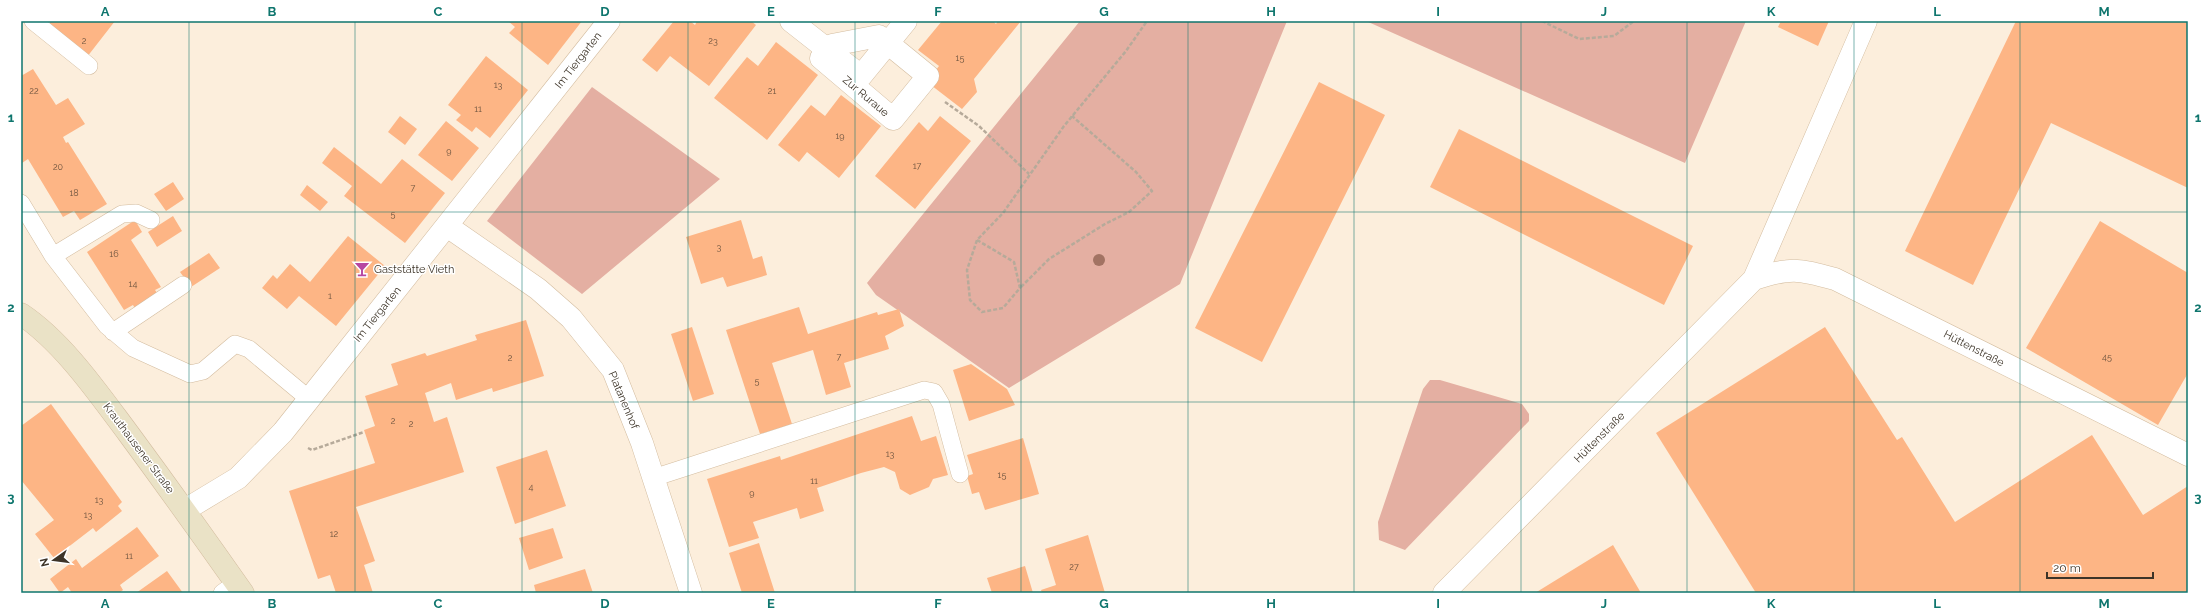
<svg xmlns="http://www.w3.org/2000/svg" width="2209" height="614" font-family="Raleway,sans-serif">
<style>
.green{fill:#e4afa2}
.building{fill:#fdb585}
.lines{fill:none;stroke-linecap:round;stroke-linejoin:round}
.lane-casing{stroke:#d3bc9f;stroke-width:18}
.street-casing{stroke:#d3bc9f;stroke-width:23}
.secondary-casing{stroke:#d3bc9f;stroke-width:23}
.path{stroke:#b6aa9a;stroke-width:2.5;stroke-dasharray:4 2;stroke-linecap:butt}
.lane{stroke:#fff;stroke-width:17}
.street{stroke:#fff;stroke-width:22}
.secondary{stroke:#eae2c6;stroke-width:22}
.tree{fill:#a27363}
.grid{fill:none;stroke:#0f766e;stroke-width:1;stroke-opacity:0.55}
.labels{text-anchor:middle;stroke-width:3;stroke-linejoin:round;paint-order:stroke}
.number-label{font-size:9px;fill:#6d543f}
.street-label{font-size:11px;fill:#3d3428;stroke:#fff}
.poi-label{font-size:11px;fill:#3d3428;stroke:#fff;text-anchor:start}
.neatline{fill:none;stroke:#0f766e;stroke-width:1.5}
.grid-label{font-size:13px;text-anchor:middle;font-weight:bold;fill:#0f766e}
</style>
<rect width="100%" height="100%" fill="#fceedc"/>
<path class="green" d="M1080,21H1287L1180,284L1009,388L876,295L867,283Z
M1366,21H1746L1685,163Z
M592,87L720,179L582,294L487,221Z
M1430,380H1440L1522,404L1529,414V421L1405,550L1379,540L1378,522L1423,389Z"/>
<path class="building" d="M51,21H115L87,57L47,26Z
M508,21H582L548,65L509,33L515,27Z
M674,21H690L695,25L697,21H751L756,25L709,86L670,56L657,72L642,60Z
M942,21H993L996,24L998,21H1021L974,79L977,92L962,109L927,82L939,66L918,50Z
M1781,21H1829L1818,46L1778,27Z
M2016,21H2188V188L2051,123L1973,285L1905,251Z
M776,42L818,75L767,140L714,98L747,57L758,66Z
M486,56L528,90L490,138L476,127L472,132L456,120L461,115L448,105Z
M33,69L56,105L68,98L85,124L63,137L66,143L68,142L107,204L80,220L74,211L63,217L28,159L22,163L21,161V76Z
M1319,82L1385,115L1262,362L1195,328Z
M841,95L881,126L839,178L807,152L799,162L778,145L811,105L825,116Z
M400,116L417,129L405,145L388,132Z
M940,116L971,141L915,209L875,176L919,122L928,131Z
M446,121L479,148L452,181L418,155Z
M1459,129L1693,246L1664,305L1430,187Z
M334,147L381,184L402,159L445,193L405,243L344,196L352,186L322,163Z
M173,182L184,199L166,211L154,194Z
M307,185L328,202L320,211L300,195Z
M173,216L182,231L157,247L148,232Z
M135,220L142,232L131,240L161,287L155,290L160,297L137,312L133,305L124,310L87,252Z
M741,220L753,259L762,256L767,275L727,287L723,277L701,284L686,237Z
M2100,221L2188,273V373L2158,425L2026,348Z
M348,236L385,266L336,326L299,296L287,309L262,288L273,275L277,279L290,264L310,282Z
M209,253L220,268L191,287L180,272Z
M799,307L808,334L877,312L878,315L899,309L904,326L885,336L889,349L844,363L851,387L826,395L813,350L772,363L792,424L760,434L726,330Z
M526,320L544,376L493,392L492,388L456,400L451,383L425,393L434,422L447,417L464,472L356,507L375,561L364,565L373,593H336L330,575L318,579L289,491L375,463L364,430L375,426L365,396L398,385L391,364L425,353L427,356L477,340L475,335Z
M692,327L714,394L693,401L671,334Z
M1825,327L1897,440L1902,437L1955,522L2092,435L2143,515L2188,486V593H1756L1656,433Z
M971,364L1007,389L1015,405L969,421L953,370Z
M51,404L122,502L118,506L122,511L96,532L93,528L54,558L35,534L54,520L21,480V426Z
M912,416L921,441L936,436L948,475L933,479L929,487L910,495L900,489L895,472L884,467L861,473L817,488L824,511L800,519L797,508L753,522L759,538L729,547L707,479L780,456L781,460Z
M1023,438L1039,494L985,510L979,492L972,494L967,476L973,474L967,455Z
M547,450L566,506L515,524L496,467Z
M137,527L159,556L120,585L123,590L119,593H72L68,587L60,593L50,579L76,559L82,568Z
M553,528L563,558L529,570L519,538Z
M1088,535L1105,593H1042L1041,590L1056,585L1045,549Z
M759,543L775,593H742L729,553Z
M1613,545L1641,593H1535Z
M1025,566L1033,593H992L987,578Z
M585,569L593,593H536L534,585Z
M167,571L183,593H136Z"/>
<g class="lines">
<g class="lane-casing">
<path id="lane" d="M33,21L89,66
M21,203L53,256L107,326L133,348L190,374L203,371L235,344L249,349L309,399
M53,256L122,214L136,213L151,220
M113,332L183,285
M653,478L924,390L934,392L941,404L960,474
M222,593L236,583"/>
</g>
<g class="street-casing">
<path id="street" d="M791,21L861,76L906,21
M879,36L928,76L893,119L821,58L832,45Z
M447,226L538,289L571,318L613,370L642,443L691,593
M1754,279C1791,267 1798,269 1835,279L2188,455
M185,510L238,478L283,432L609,21
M1444,593L1754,279L1866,21"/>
</g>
<g class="secondary-casing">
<path id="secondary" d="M21,314C63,342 98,393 128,433C167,486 205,539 243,593"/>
</g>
<path class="path" d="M1542,21L1579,39L1614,36L1634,21
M945,102L979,126L1029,174
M977,240L1014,262L1020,288L1003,308L982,312L970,300L967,270L977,240L1003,213L1064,126L1126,51L1147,21
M1021,287L1049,259L1105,224L1129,212L1152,191L1136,172L1072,116
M308,448L312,450L364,432"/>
<use href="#lane" class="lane"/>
<use href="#street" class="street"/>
<use href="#secondary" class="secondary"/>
</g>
<circle class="tree" cx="1099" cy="260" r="6"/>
<path class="grid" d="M189,21V593M355,21V593M522,21V593M688,21V593M855,21V593M1021,21V593M1188,21V593M1354,21V593M1521,21V593M1687,21V593M1854,21V593M2020,21V593M21,212H2188M21,402H2188"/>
<defs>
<g id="bar-bare" transform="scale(1.2)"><path d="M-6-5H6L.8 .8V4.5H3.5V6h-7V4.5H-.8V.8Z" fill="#b646a2" stroke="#fff" stroke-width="2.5" paint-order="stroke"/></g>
</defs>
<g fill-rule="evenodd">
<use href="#bar-bare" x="362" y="269"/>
</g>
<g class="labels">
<g class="number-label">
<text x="84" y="44">2</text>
<text x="713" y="44">23</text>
<text x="960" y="61">15</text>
<text x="498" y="88">13</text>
<text x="34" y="94">22</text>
<text x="772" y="94">21</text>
<text x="478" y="112">11</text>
<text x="840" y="139">19</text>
<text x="449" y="154">9</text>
<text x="917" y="169">17</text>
<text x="58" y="170">20</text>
<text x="413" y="191">7</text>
<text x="74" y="196">18</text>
<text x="393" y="217">5</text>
<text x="719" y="250">3</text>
<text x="114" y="257">16</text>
<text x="133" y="287">14</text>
<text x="330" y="299">1</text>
<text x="839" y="360">7</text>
<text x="2107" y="360">45</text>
<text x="510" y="361">2</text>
<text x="757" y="384">5</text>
<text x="393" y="424">2</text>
<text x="411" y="427">2</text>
<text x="890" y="457">13</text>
<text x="1002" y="478">15</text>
<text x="814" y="484">11</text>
<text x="531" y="490">4</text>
<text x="752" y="496">9</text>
<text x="99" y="503">13</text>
<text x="88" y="518">13</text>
<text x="334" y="537">12</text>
<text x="129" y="559">11</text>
<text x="1074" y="570">27</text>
</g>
<g class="street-label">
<text transform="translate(578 60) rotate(-52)" y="4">Im Tiergarten</text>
<text transform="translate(866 96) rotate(40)" y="4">Zur Ruraue</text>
<text transform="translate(377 314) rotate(-51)" y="4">Im Tiergarten</text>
<text transform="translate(1974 348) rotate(27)" y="4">Hüttenstraße</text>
<text transform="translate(624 400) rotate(67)" y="4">Platanenhof</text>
<text transform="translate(1599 437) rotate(-45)" y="4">Hüttenstraße</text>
<text transform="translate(139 448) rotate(53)" y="4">Krauthausener Straße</text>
</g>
<g class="poi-label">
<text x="374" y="273">Gaststätte Vieth</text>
</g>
</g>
<rect width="2209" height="614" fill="none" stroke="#ffffff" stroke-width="44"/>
<g transform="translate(54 560) rotate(256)" stroke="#ffffff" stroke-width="3" paint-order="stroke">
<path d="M0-3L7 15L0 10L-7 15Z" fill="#3d3428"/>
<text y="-6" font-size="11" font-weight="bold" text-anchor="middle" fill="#3d3428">N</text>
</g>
<path d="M2047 572v6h106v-6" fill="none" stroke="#3d3428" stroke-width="2"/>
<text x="2053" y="572" font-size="12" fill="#3d3428" stroke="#ffffff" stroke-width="3" paint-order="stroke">20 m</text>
<rect x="22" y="22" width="2165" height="570" class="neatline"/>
<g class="grid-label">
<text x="105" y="16">A</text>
<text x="272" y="16">B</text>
<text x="438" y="16">C</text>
<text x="605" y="16">D</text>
<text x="771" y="16">E</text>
<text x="938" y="16">F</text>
<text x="1104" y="16">G</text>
<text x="1271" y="16">H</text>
<text x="1438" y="16">I</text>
<text x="1604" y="16">J</text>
<text x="1771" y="16">K</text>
<text x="1937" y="16">L</text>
<text x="2104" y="16">M</text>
<text x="11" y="122">1</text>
<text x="2198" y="122">1</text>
<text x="11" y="312">2</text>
<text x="2198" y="312">2</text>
<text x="11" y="502">3</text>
<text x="2198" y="502">3</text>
<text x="105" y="608">A</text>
<text x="272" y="608">B</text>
<text x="438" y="608">C</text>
<text x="605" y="608">D</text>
<text x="771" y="608">E</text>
<text x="938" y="608">F</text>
<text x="1104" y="608">G</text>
<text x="1271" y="608">H</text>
<text x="1438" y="608">I</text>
<text x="1604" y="608">J</text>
<text x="1771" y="608">K</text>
<text x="1937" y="608">L</text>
<text x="2104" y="608">M</text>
</g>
</svg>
